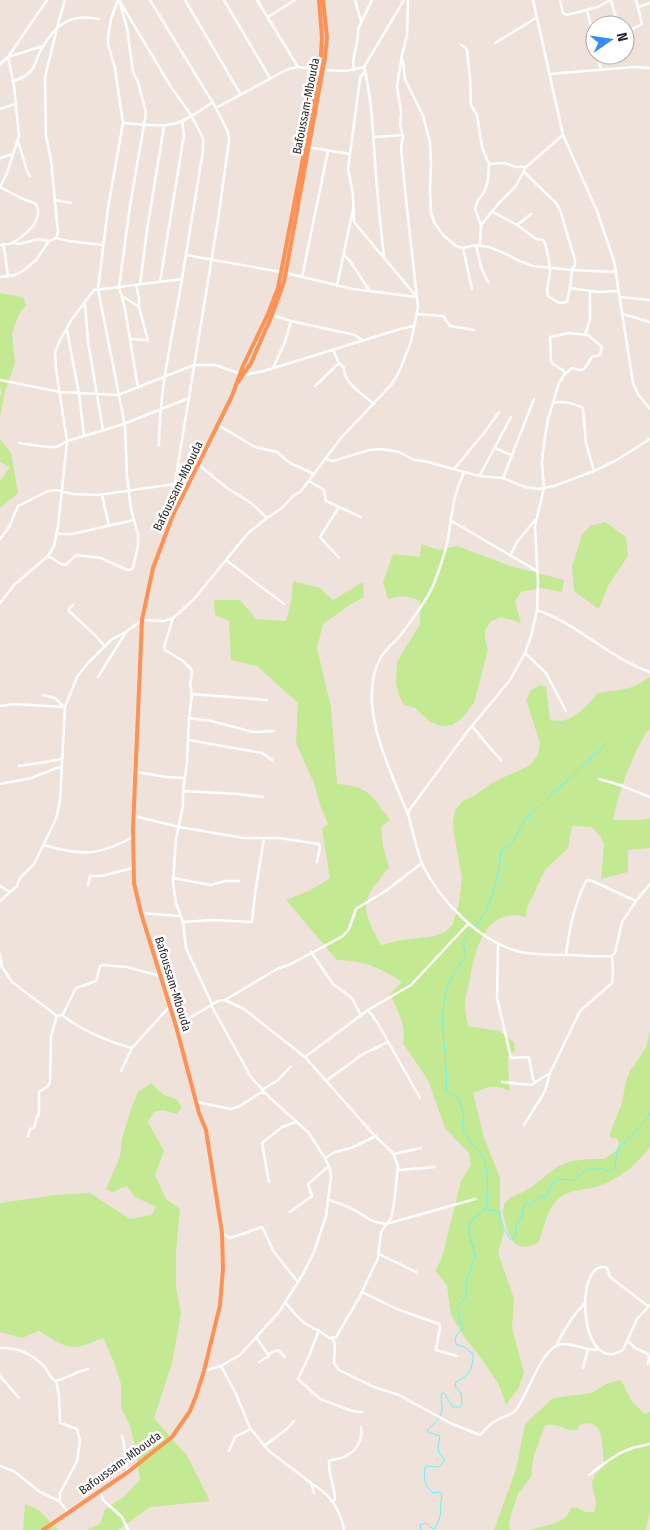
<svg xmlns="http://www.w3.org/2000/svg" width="650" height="1530" font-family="'Fira Sans Condensed',sans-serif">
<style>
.green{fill:#c4e993}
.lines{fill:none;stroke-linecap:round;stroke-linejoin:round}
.stream{stroke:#65f4f9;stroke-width:1}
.minor{stroke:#fff;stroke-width:2.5}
.tertiary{stroke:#fff;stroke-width:2.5}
.trunk{stroke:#fe9254;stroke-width:4}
.labels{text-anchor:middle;stroke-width:5;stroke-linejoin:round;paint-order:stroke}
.street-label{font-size:12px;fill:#2b2b2b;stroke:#fff}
</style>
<rect width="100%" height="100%" fill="#eee2db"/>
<path class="green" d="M0,293L23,297L26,305L19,314L12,334L15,363L4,395L0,418V396L2,394L0,387Z
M0,439L11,453L18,493L0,508V481L10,467L0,462Z
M605,522L626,537L628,556L609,584L599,608L596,607L574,591L572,567L582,535L590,526Z
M421,544L439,550L457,546L511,566L564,580L562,592L541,588L521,592L515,601L521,623L501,617L491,621L485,630V640L488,650L474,703L461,719L452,725L441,726L430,722L415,708L404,705L399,695L396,684L397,662L420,624V601C408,595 401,595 388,599L383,582L393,554L420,557Z
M293,581L320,588L333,600L363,582L364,597L348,606L323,624L317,648L331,707L337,784C369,786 372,796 390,820L381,827L383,847L389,867C382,877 373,886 368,897C361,911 374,932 381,945L402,940L435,936L445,932L453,924L459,903L462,878L454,834L453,822L455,810L463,801L474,796L492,783L530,765L538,755L540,743L526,700L531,690L540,685L546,687L550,720C554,720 559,721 562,721C576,717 589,705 596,694C607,690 622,691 632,687C638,685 644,680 650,677V730L646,732C631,760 619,789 613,820H641L650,818V848L628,850V872L601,879L604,844L599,834L591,827L572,826L568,848L545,870L527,908L526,917C485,906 475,950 470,979C468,988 465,998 465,1006C465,1013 467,1019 468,1026L499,1031L514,1042L515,1050L508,1058L509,1087L510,1091C494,1084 489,1086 473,1093L484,1138L500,1178V1212L504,1232L498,1253L514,1298L512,1328L524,1373L518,1389L506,1405L499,1385L482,1359L463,1335L451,1315L447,1286L436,1271L443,1254L461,1181L471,1165L469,1153L445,1128L428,1080L403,1043C407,1026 397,1010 390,994L402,982C379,967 365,961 337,960L286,900L311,890L330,878L322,829L328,824L321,808L314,783L296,743L298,703L257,666L231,660L229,621L215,615L214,600H240L256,619L286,621L291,601Z
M650,1031V1147C638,1163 621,1178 602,1185C588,1190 569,1189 558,1199C547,1209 544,1228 539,1242C519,1254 509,1241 505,1222C503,1215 502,1210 505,1203C510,1196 518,1195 525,1191C537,1185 547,1173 559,1166C570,1159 592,1159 604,1159L617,1150L619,1142L616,1138H611L610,1133L622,1103L626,1081L630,1071L646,1048Z
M151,1083L164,1095L176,1099L182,1107L177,1114L163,1110L154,1112L148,1122L164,1151L155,1175L166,1199L180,1209L176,1250V1287L181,1313L172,1363L154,1418L188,1457L210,1501L150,1507L118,1530H87L100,1524L105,1509L125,1496L140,1479L134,1441L129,1423L121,1408V1384L114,1362L103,1338C70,1352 68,1349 39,1331L22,1338L0,1332V1203L56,1195L90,1193L130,1219L152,1215L156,1207L135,1197L127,1186L112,1192L106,1189L120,1157L122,1139L132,1106L138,1092Z
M621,1380L632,1402L645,1414L650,1412V1512L646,1530H530C544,1525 566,1525 571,1508L576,1507L586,1512H594C600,1499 589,1489 593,1479C595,1474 601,1469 604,1465C602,1449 606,1415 579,1425L577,1430C566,1432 558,1422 545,1425L533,1459L531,1477L518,1494L511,1515L509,1525L510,1530H494L516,1469L525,1424L553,1398L592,1393L606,1384Z
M25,1504L39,1510L58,1530H23Z"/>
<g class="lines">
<path class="stream" d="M484,1210H491L500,1212C500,1222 505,1231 510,1239L515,1238C518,1229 513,1225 522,1217L524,1205L527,1203L530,1205L540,1196L546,1197L550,1187L558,1179L574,1180L587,1169H602L611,1172L615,1167L617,1150L647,1119L650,1113
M421,1530L420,1525L426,1523L431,1528L434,1529C444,1514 439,1510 442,1494L439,1492L433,1493C423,1483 424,1480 425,1467L428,1466L439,1467L445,1460L444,1458L439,1453L438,1447L440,1436L430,1433L427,1431C431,1426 439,1420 441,1414C444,1406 439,1401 442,1393H444L453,1407H460L462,1404L461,1393L455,1386L456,1382C469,1375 473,1370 473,1354L466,1348L456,1344L455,1340L457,1334L463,1329L457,1308L466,1296V1284L475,1256L469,1232V1226L471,1221L484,1210L487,1205L486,1199L488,1185L485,1160L469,1140L464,1131L462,1123L464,1116L459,1099L446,1090C449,1056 436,1020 448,986C452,975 459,965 466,956L463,942C469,932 479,923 485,913C492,899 501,867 501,851L512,843L525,820L609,741"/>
<path class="minor" d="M185,0L241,95
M224,0L270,78
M257,0L298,67
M355,0L361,21
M560,0L563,13L566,15L598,7L610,0
M611,0L618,25
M120,4L127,28L133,72L138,82L146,113L130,206L119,287L125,309L138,388
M638,7L650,3
M587,10L595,44
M268,17L295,0
M625,33L642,24L636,0
M495,43L536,18
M461,45L465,47L467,50L470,78L471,105L477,115L482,147L489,164L488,181L484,192L477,202L475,209L481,225L480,244
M402,55L407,35L408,0
M598,55L601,70
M403,61L405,79L423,116L430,142L431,164L430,190L431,213L434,222L443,235L456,246L463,248L476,245L489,247L508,255L519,261L533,266L572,270L616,272
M0,64L8,57L47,0
M364,67C373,103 373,139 376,175C378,202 381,230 384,257
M354,70L353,62L358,37V29L372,0
M365,72L361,76L360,79L348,169L353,194L354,222L416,296
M549,74L634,67L650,68
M14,81C20,79 26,76 31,71C36,65 37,57 41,50C54,25 70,13 99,19
M216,108L288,69L298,67L320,70
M0,109L15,104
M123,123C142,124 165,129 182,121C193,116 203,109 213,102
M375,137L403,135
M18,141L27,171L30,176
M307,147L350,154
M0,158L13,154
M489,164L505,163L516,167H526L563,135
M524,172L556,203L560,210L575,260V265L572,270L570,288L598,292L619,291
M54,200L71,203
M493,212L517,225L531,214
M481,225L499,203L516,186L526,167
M517,225L536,239L543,240L545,243C547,251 549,259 550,268C551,278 545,287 548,296L559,303L567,302L570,288
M56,238L58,232L51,160L46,136L45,77L57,28L65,0
M13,242L19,244L39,239L49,241
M3,244L5,254L8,277
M0,245C4,244 9,245 12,243C25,236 45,219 36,204L19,197L0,187L7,173L19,136L14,86L8,57L43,46
M476,245L481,267L488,282
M463,248L472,289
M186,255L281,272
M344,255L350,261L369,290
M286,273L353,289L417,297
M0,277L15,275L23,271L36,260L49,241L56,238L69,241L103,245
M302,277L328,151
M160,282L184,135L182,121
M136,285L139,298V307
M140,285L147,230L164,126
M337,286L353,209
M122,296L139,307L148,341
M620,297L650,300
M85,304L88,342L103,430
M417,314L443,316L450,326L474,330
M623,314L650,322
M272,315L291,321L355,335L363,341
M67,330L79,394L84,436
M585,335L590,319V291
M130,339L147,340
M333,350L339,363L344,368C344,384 363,394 374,404
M273,368L285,342L291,321
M564,375V371L553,364L551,361L550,337L569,333L588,335L602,347L600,355L592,357L584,369L579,370L572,368L564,375L559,383L548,419L544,443L542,462L544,488L535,526L538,582L537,610L531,636L525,653L510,680L467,732L410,809L408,814C413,830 416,850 423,866C441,901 480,943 521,952C536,955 554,955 570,955C584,956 599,957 612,956L615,953L622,922L636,901L650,884
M0,380L60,392L118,395L194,365H215L244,375L264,371L400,329L414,326
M315,386L339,363
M554,403C562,400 576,404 583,408L586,443L594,471
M218,425L255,447L277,452L290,463L314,474
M19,443L47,447H57L67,441L121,425L189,398
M159,445C159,389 173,334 182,279
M495,448L511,455
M325,459L333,461L369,450L382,449L399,452L414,460L424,461L479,476L503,478L525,487L538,489L554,486L594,471L615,461L650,439
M199,465L227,488L251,503L267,518
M454,469L484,433L499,412
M480,475L511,417
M503,478L534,399
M309,481L324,490L326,501L339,507L320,537L339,558
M102,495L109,526
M339,507L361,517
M450,520L537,571
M57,534H72L134,520
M0,539L9,527L18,506L48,491L56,490L73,494L98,495L175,484
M48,556L61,564L66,565L76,555L101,558L125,569L130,570L133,568L138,546V534L131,509L127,476L125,426L98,289L108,208L123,123L115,68L108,44V37L111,19L118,0
M510,556L517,542L535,520
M226,560L284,604
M0,603L14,585L48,556L54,546L58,527L67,441L56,369L55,352L60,340L72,319L94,290L182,279L203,151V138L191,115L171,87L119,0
M73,605L69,609V611L96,636L105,647
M537,610C578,624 609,658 650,672
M173,618L164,647L165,650L183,661L191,669L192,673L190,684L192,694L189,718L187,763L183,791V806L176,839L173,883L176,903L183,922L186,948L212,1004
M525,653L546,673L566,711
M98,677L126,632
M192,694L267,700
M43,695L55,698L64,707
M0,706L13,704L65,707
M189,718L211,721L253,732L274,731
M472,726L490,748L501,760
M189,740L262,753L272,760
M19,766L58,760L62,758
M136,772L167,777L184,778
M599,779L620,785L650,797
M0,784L31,778L62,766
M183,791L238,794L263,797
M408,814C390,770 355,703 381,657C386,649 393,643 399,637C408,626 428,598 433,586C439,570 445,555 448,539C452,514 453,495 464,472
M134,816L179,827L244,838H279L319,844L320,847L317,862
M44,845C82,856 98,856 133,837
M173,878L210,885L225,881H239
M88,885L90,876H101L133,868
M0,886L10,892
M0,901L17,886L20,878L34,864L56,819L60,801L65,707L77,677L88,663L111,640L127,631L142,620L164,621L173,618L179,613L194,599L248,533L267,518L282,508L293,496L301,491L341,438L391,385L399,372L411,342L418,307L406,200L401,148L403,136L400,125L401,112L397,86L402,55
M141,913L180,916
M183,922L212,920L252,922L255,894L264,838
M498,944L497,998L511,1058L529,1057L533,1080L535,1081
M311,952L333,984L352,998L361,1016
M0,954L2,967L12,982L57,1016L62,1015C79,1029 111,1043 132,1048
M566,955C569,929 574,905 586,881L590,880L636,901
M225,1000L244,1009L305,1057L374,1135L393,1153L398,1166L394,1204L391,1218L381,1232L378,1258L359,1298L336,1337L329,1338C322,1332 315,1329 308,1325C298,1320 292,1310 285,1302
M368,1010L377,1022L420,1098
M63,1014L76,988L96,981L100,966L102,965L127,967L160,976
M176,1026L218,1001L225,1000L277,969L291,964L343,936L349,929L356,909L387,890L422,863
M305,1057L368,1010L411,985L468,924
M121,1071L132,1048L170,1006
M326,1081L363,1054L388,1042
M502,1082L531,1085L550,1073L580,1011L612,983L613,972L612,956
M262,1090L278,1080L290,1067
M197,1102L231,1109L240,1106L260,1093H264
M524,1125L545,1091L550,1073
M28,1136L30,1129L34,1128L37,1117L39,1114V1092L48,1086L50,1082L51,1036L57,1016
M394,1154L421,1148
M325,1158L335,1152L351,1148L376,1136
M399,1170L435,1167
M269,1182L262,1143L282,1127L296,1122
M329,1200C337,1203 345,1205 352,1209C367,1216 368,1222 386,1224L475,1199
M290,1212L312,1196L308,1184L329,1166
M222,1233L230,1238L262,1227L274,1252L297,1281
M379,1254L416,1272
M362,1292L397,1309L439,1324L440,1327L436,1350L457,1356
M648,1306L610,1277L607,1268C574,1255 578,1378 623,1350L637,1319L650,1305
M319,1330L309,1356L298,1379L320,1399L352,1411L362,1412
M256,1337L269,1356L259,1362
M332,1338L335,1344L334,1363L339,1370L374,1387L399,1395L450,1423L480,1435C484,1431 489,1425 494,1422C500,1417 510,1416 515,1411C528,1396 541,1347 561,1344C569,1343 579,1347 588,1349
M627,1340L635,1348L648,1354L649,1359L648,1364
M556,1346C563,1332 574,1314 584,1304
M0,1348C17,1347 32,1354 44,1366C48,1371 50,1379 56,1381L59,1395L60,1423L77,1429L80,1441L77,1461L60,1493V1502L68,1512
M268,1354L278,1350L285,1357
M221,1366L236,1394L250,1428L269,1451L311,1483L314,1493
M583,1368L588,1349L599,1350
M204,1371L221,1366L240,1355L279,1312L303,1274L314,1252L326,1216L331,1177L330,1169L325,1158L308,1132L270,1098L251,1077L211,1005
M0,1376L19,1398
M56,1381C68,1378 77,1371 88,1369
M122,1436C126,1448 124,1460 128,1472
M264,1446L288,1428L294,1421
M229,1451L235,1437L249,1430L250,1428
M0,1466L15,1472L40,1492L59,1501
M589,1475C612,1458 620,1449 650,1444
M312,1484C331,1494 340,1510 344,1530
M100,1491L103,1500L122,1517L128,1530
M333,1501L335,1500C335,1487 328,1474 329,1461C334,1459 340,1459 344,1457C357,1451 363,1440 361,1427"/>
<path class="tertiary" d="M150,0L216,108L228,132L229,141L218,220L173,495V515
M533,0L563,135L597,211L614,261L633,383L638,394L650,409
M324,70L346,71L364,67L404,0"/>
<path class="trunk" d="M238,382L251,363L272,315L284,282L325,58L327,37L323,0
M43,1530L128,1472L172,1437L190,1411L196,1396L204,1371L220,1305L223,1269L222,1233L206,1130L199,1113L176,1026L141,913L134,883L133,829L142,620L153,568L173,515L232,396L243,366L268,314L278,288L320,70L322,37L319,0"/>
</g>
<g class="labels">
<g class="street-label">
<text transform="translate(306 106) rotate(-79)" y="4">Bafoussam-Mbouda</text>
<text transform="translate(178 486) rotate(-64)" y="4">Bafoussam-Mbouda</text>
<text transform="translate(173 984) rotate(73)" y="4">Bafoussam-Mbouda</text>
<text transform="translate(120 1463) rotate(-36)" y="4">Bafoussam-Mbouda</text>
</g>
</g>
<g transform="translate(610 40) rotate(77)"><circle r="24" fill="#ffffff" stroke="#aaaaaa"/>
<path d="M0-4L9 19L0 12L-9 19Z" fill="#378bff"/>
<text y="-8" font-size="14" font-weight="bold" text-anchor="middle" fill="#2b2b2b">N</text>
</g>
</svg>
